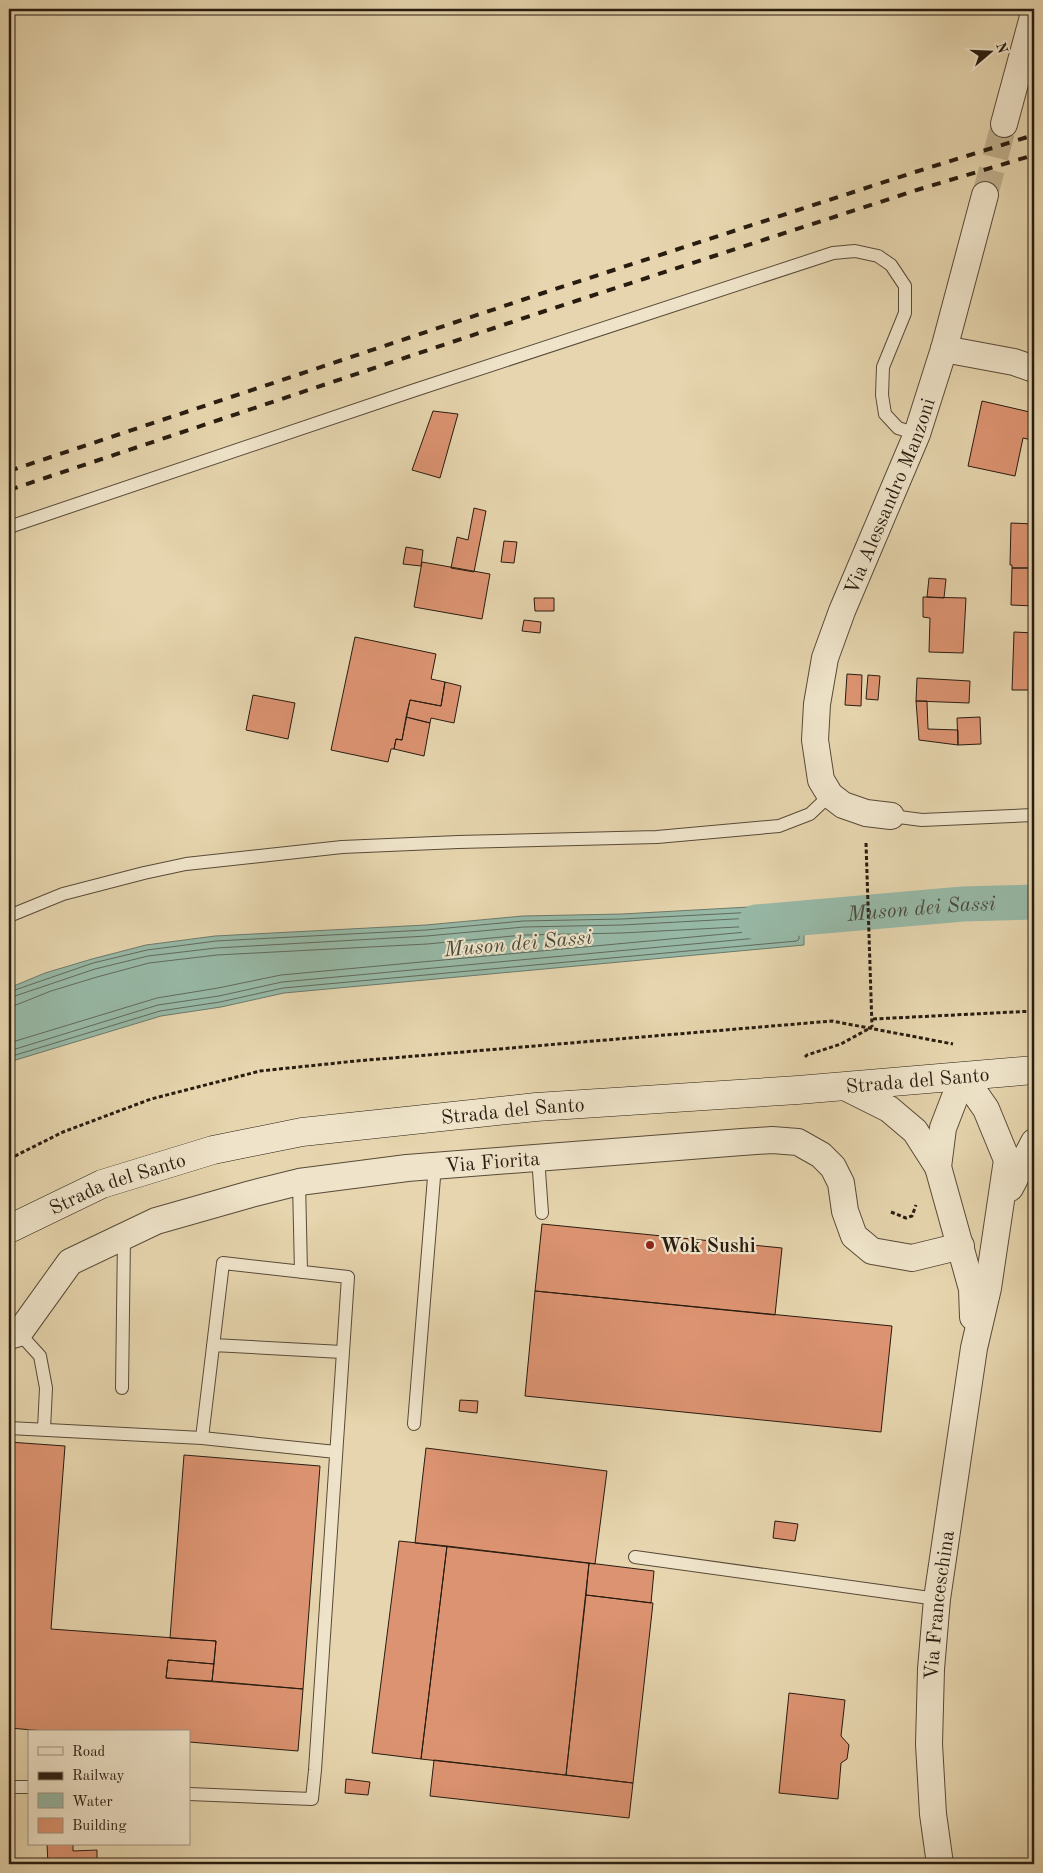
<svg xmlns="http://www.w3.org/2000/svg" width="1043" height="1873" font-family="'Old Standard TT',serif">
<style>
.water{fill:#97b9a7;stroke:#6b7a6b}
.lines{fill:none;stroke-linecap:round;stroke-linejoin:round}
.shore{stroke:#606a5c;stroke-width:1}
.canal{stroke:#97b9a7;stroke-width:35}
.building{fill:#dc9371;stroke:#281c10}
.minor-tunnel{stroke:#c0b08e;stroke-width:26;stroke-dasharray:26 13;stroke-linecap:butt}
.service-casing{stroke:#584a38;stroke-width:14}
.minor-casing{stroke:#584a38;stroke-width:28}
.secondary-casing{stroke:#281c10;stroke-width:29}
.path{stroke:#281c10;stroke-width:3;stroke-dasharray:4 2.5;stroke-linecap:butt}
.service{stroke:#efe4ca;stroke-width:12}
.minor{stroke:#efe4ca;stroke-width:26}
.secondary{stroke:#efe4ca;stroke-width:28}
.rail{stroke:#281c10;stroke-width:4;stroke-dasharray:9 9;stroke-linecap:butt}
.poi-dot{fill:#8f2418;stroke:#efe4ca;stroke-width:2}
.labels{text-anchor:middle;stroke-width:4.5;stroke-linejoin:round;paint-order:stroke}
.street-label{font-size:20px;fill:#281c10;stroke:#efe4ca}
.poi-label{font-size:20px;font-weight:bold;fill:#281c10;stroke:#efe4ca;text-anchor:start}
.water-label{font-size:21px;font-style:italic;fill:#494b3d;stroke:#efe4ca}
</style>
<rect width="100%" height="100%" fill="#e6d5ae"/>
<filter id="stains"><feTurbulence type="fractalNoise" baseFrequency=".004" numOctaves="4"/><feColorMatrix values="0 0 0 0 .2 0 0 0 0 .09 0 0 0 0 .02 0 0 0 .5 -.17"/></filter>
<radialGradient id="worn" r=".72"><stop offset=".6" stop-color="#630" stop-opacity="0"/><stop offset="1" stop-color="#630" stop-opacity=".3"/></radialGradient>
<path class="water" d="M804,904V945L284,993L221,1007L161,1016L9,1062V988L45,973L92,959L146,945L215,936L426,925L523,916L622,914Z"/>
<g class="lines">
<path class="shore" d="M9,992L93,963L147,950L216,941L426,930L523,921L622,919L796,910L799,912V939L797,941L283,988L220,1002L160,1011L9,1057
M9,998L95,969L148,956L216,948L427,936L524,927L622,925L790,916L793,919V933L790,935L282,982L219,996L158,1005L9,1051
M9,1006L16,1005L51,991L97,977L149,963L217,955L427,944L524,935L622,933L757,926L759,928L757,931L281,975L218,988L157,998L9,1043"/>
<path class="canal" id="s1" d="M756,922L963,904L1034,902"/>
</g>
<path class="building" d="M982,401L1034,413V429L1032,440L1023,438L1015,476L968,466Z
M433,411L458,414L440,478L412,470Z
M474,508L486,511L474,572L451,568L457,537L468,540Z
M1011,523L1034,524V568H1012V565H1010Z
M504,541L517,542L514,563L501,562Z
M406,547L423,550L421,566L403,564Z
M422,562L490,574L482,619L414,607Z
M1012,568H1034V606L1011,605Z
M929,578L946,579L944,598L927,597Z
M923,597L966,598L963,653L929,652L930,618L923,617Z
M534,598H554V611H535Z
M524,620L541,622L540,633L522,631Z
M1014,632L1034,633V690H1012Z
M355,637L436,654L431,679L445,682L441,706L410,700L402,740L396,739L394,749H391L388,762L331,750Z
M847,674L862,675L861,706L845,705Z
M868,675L880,676L878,700L866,699Z
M917,678L970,681L969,703L916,701Z
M445,682L461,686L454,723L431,718L430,723L406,717L410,700L441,706Z
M253,695L295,703L288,739L246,730Z
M916,701H927L928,729L958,730V745L919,740Z
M406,717L430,723L424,756L394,749L396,739L402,740Z
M980,717L981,744L958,745L957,718Z
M542,1224L782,1248L775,1315L535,1291Z
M535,1291L892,1326L881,1432L525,1396Z
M460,1400L478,1401L477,1413L459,1411Z
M9,1442L65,1446L51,1629L216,1641L214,1664L168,1660L166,1678L303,1689L298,1751L189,1742V1732H57L9,1728Z
M426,1448L607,1471L595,1564L415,1543Z
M184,1455L320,1466L303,1689L212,1681L216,1641L170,1638Z
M775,1521L798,1524L795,1541L773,1538Z
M399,1541L447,1546L421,1759L372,1753Z
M447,1546L589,1563L566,1775L421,1759Z
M589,1563L654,1571L651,1603L586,1595Z
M586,1595L653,1603L633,1783L566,1775Z
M168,1660L214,1664L212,1681L166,1678Z
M789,1693L845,1700L841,1736L849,1745L847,1759L841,1763L838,1799L779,1793Z
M434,1760L633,1783L629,1818L430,1796Z
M346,1779L370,1782L368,1795L345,1793Z
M14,1818V1864H9V1819Z
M47,1844H73V1851L97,1850V1864H48Z"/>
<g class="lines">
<path class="minor-tunnel" d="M985,195L1004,124"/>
<g class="service-casing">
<path id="service" d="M9,527L415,390L833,253L855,251L878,256L891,265L905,286V313L883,367L882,395L885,414L898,428L917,434
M891,816L922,820L1034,815
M9,916L63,894L144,873L186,864L342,847L458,842L657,837L779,826L810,814L830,795
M538,1157L542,1213
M299,1182L301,1272
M19,1333L40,1356L46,1388L44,1429
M213,1345L342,1352
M122,1388L124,1237
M414,1424L435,1165
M9,1428L202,1438
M635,1557L937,1599
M9,1787H29
M189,1794L312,1799L315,1770L348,1277L223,1263L202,1438L336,1452"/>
</g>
<g class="minor-casing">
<g id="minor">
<path d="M1004,124L1034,13"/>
<path d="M944,349L1014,362L1034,369"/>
<path id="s2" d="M891,816L866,813L843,805L830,795L821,780L815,740L817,704L825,658L842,611L917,434L944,349L985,195"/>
<path d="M843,1086L889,1109L915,1131L938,1167L972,1289L973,1317"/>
<path d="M938,1167L943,1128L963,1076"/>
<path d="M1010,1188L1034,1142"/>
<path id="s3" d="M9,1336L19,1333L70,1262L156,1221L251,1194L299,1182L407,1168L742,1142L772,1140L798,1142L821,1155L833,1167L841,1183L845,1211L854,1236L872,1251L912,1258L961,1246"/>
<path id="s4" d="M940,1864L933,1814L929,1744L931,1669L937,1599L974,1348L988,1288L1007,1160L986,1109L963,1076"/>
</g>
</g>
<g class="secondary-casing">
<g id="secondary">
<path id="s5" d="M9,1229L102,1184L213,1150L302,1132L536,1107L798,1090L1034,1070"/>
</g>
</g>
<path class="path" d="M866,843L872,1027
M873,1019L1034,1011
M805,1057L807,1055L841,1044L872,1027
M9,1159L63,1132L151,1099L260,1071L356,1061L832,1021L953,1044
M891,1212L906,1218L912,1216L916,1205"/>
<use href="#service" class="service"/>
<use href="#minor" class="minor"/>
<use href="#secondary" class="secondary"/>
<path class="rail" d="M9,471L540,294L915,172L1034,135
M9,490L545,311L920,189L1034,155"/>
</g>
<circle class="poi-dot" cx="650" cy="1245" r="5"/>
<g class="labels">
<g class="street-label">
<text dy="7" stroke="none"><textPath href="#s2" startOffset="381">Via Alessandro Manzoni</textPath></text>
<text dy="7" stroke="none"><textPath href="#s5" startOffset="928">Strada del Santo</textPath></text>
<text dy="7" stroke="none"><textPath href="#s5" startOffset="522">Strada del Santo</textPath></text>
<text dy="7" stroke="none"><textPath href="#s3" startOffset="536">Via Fiorita</textPath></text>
<text dy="7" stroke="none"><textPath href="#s5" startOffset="118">Strada del Santo</textPath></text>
<text dy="7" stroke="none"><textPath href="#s4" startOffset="260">Via Franceschina</textPath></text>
</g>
<g class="poi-label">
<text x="660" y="1252">Wok Sushi</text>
</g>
<g class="water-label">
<text dy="7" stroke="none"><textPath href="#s1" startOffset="166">Muson dei Sassi</textPath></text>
<text transform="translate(518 943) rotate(-5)" y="7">Muson dei Sassi</text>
</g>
</g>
<rect width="1043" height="1873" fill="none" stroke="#e6d5ae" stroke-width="30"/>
<rect x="10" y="10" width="1023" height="1853" fill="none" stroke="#281c10" stroke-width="2.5"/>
<rect x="15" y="15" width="1013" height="1843" fill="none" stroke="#281c10"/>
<rect x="28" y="1730" width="162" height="115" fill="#efe4ca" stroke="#9f9480"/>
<rect x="38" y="1747" width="25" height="8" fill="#efe4ca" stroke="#9f9480"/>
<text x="72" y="1756" font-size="15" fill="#281c10">Road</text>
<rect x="38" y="1772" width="25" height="8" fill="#281c10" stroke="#9f9480"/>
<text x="72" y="1780" font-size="15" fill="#281c10">Railway</text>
<rect x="38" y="1793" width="25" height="15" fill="#97b9a7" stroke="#9f9480"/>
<text x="72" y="1806" font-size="15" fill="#281c10">Water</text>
<rect x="38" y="1818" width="25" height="15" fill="#dc9371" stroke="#9f9480"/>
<text x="72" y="1830" font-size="15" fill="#281c10">Building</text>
<g transform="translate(990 52) rotate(71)" stroke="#efe4ca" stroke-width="4" paint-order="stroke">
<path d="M0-4L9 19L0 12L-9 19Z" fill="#281c10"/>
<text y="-8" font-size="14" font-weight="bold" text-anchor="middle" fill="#281c10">N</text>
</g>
<rect width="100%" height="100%" filter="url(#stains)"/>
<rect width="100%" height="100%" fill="url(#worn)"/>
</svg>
